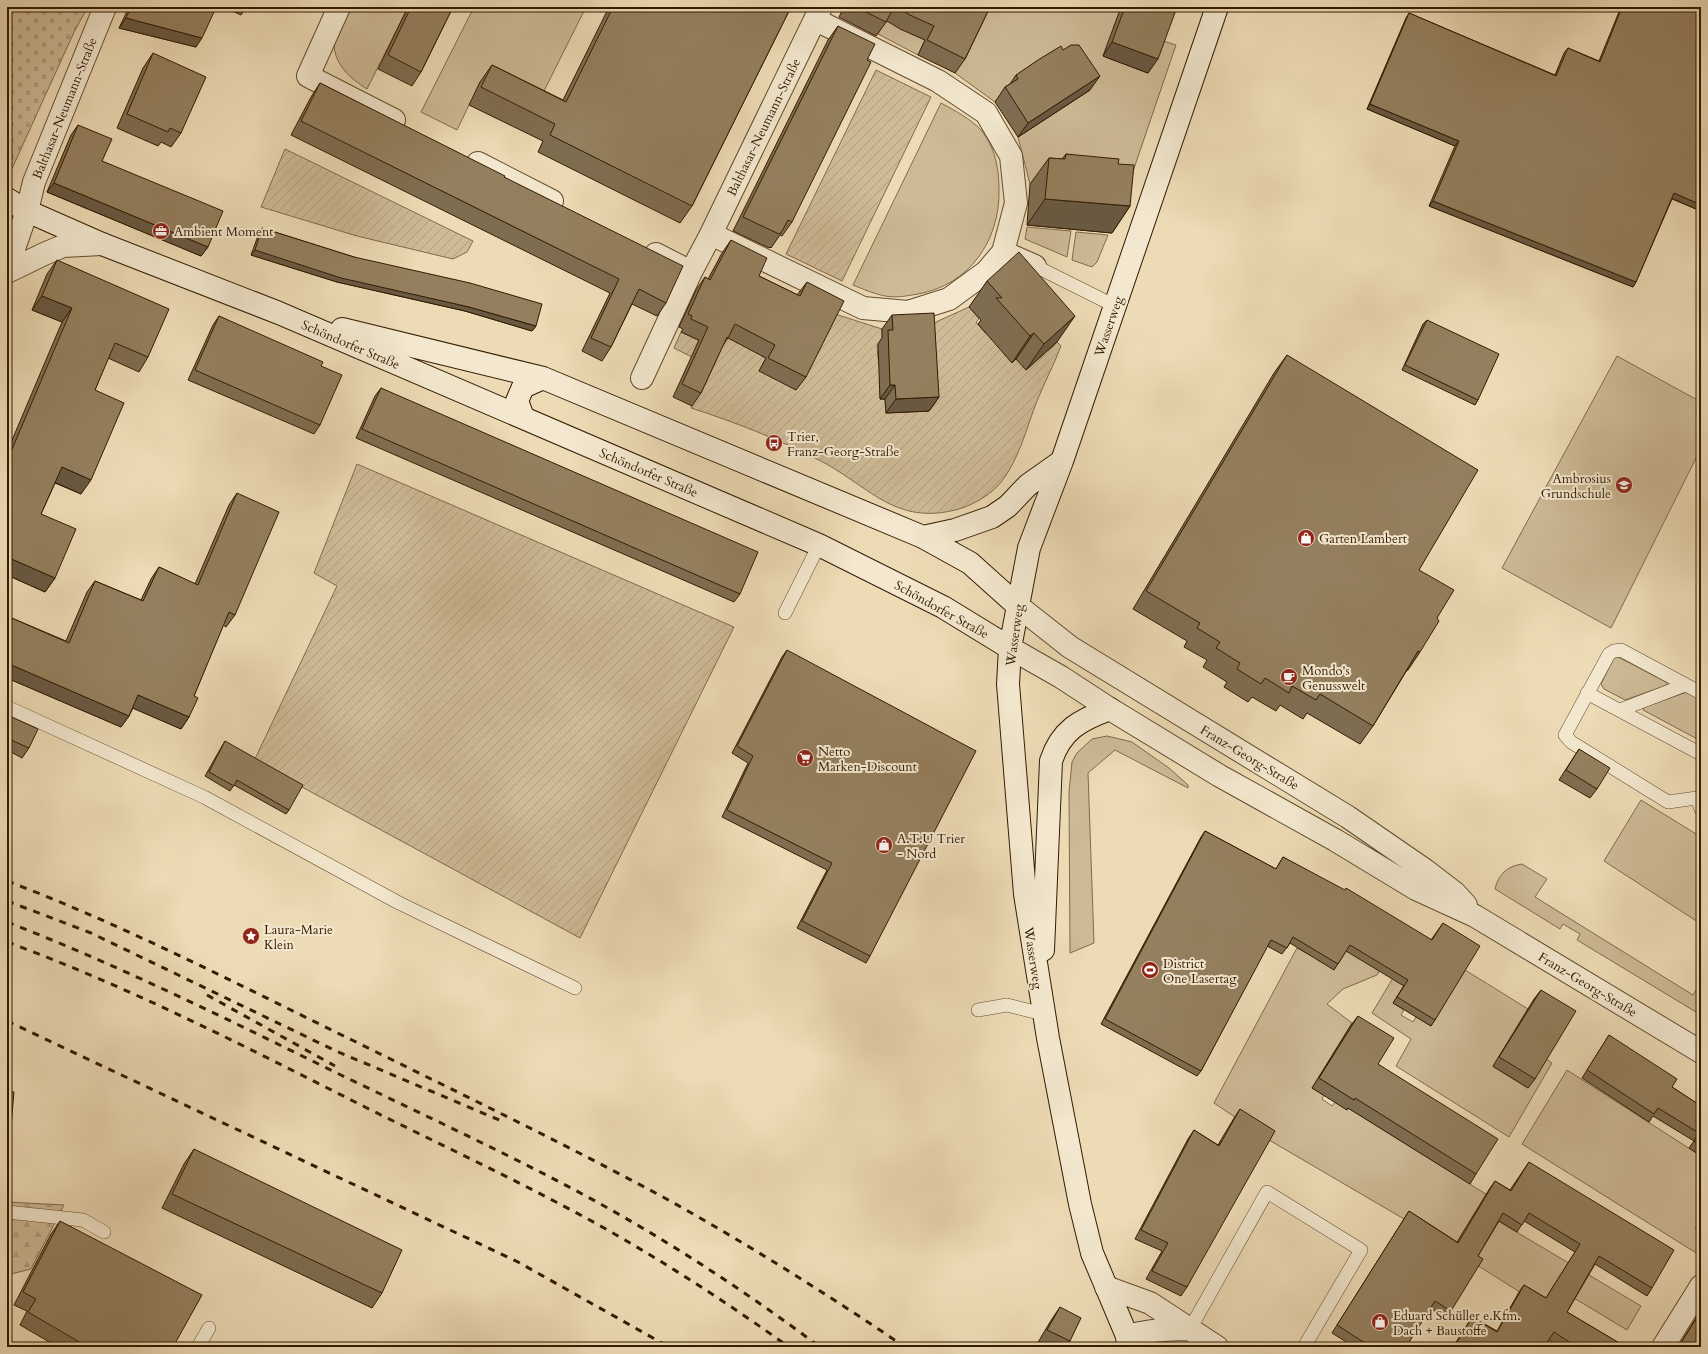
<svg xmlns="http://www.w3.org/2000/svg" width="1708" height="1354" font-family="Cardo,serif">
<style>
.green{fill:#cdba96;stroke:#806a4b}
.forest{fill:url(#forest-firs);stroke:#806a4b}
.cemetery{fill:url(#cemetery-stones);stroke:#806a4b}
.garden{fill:url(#garden-furrows);stroke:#806a4b}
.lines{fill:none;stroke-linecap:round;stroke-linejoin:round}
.service-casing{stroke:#624b2d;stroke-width:14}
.minor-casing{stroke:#624b2d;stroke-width:24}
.tertiary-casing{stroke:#624b2d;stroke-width:24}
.secondary-casing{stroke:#331b00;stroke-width:24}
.service{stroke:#f3e8cf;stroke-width:13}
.minor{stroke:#f3e8cf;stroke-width:22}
.tertiary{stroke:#f3e8cf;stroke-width:22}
.secondary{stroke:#f3e8cf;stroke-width:22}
.rail{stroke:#331b00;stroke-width:3;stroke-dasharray:7 7;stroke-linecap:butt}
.wall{fill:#7f6d51;stroke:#331b00}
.shaded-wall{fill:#685942;stroke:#331b00}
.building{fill:#947f5e;stroke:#331b00}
.labels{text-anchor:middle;stroke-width:4;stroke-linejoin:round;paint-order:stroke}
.street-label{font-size:13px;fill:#331b00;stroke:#f3e8cf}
.poi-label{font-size:13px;fill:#331b00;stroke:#f3e8cf;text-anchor:start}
</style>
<defs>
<pattern id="forest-firs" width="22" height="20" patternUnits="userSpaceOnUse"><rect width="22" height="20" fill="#cdba96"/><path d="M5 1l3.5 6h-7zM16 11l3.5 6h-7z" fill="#b09f80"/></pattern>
<pattern id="cemetery-stones" width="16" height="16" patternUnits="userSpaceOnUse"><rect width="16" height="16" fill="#cdba96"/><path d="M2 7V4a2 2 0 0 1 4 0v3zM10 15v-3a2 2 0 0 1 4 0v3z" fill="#b09f80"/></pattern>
<pattern id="garden-furrows" width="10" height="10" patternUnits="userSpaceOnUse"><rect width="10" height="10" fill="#cdba96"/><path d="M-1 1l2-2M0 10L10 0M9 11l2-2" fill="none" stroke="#b09f80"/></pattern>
</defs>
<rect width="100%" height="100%" fill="#eddbb5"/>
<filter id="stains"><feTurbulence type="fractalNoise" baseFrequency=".005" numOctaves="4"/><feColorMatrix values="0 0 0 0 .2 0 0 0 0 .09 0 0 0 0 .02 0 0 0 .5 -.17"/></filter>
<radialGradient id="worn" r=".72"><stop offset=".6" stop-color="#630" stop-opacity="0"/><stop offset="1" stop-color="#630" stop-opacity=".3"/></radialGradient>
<path class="green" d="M349,7H408L367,89C349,78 333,63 334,41C334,33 346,15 349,7Z
M474,7H586L535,109L469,105L457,130L421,112Z
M987,7H1126L1108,58L1148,73L1160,40L1176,45L1112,233L1115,192L1030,184L1018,137L1090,90L995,102L955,73Z
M885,20L925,40L918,55L878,34Z
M941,103C954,110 971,119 981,130C995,147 999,168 999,190C1000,241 969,285 918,294C907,296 896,298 885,296C874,294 863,289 853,285Z
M1027,227L1071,231L1067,257L1025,239Z
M1076,232L1108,235L1097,262L1092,267L1072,260Z
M1617,356L1701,402V448L1611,628L1502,568Z
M1618,657L1664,681L1667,683V685L1625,700L1604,689L1601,684L1614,658Z
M1687,692L1701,700V741L1643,710L1644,707Z
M1107,736L1132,742L1169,768L1188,785V788L1115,750L1088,773L1094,943L1070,953L1069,792L1072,762L1077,753L1092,739Z
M1641,800L1701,837V924L1604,861Z
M1522,864L1547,879L1535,897L1693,995L1701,982V1015L1577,940L1580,934L1563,924L1560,929L1495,889C1498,875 1507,866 1522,864Z
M1297,948L1306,953L1346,951L1384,963L1377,975L1343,989L1327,1004L1352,1023L1312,1088L1324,1095L1322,1099L1332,1106L1335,1102L1347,1110L1348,1108L1476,1188L1486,1194L1498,1221L1641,1306L1627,1330L1554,1286L1542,1306L1404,1219L1269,1140L1214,1103Z
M1465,970L1528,1009L1493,1067L1528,1088L1546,1059L1552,1063L1509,1137L1396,1066L1411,1039L1372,1013L1393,978L1410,975L1393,1003L1404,1010L1401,1015L1413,1022L1416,1017L1431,1026Z
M1567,1070L1701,1156V1218L1695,1229L1701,1233V1256L1522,1144Z"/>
<path class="forest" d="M7,1202L64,1205L31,1269L7,1275Z"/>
<path class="cemetery" d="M7,7H88L75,30L10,173L7,171Z"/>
<path class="garden" d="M876,70L931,97L842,281L786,254Z
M285,149L473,241L467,252L453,259L357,236L261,207Z
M756,275L798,295L790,310L761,356L766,358L759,371L835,314L882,329L883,344L877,345L878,359H883L880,383V398L885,399L886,413L925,327L969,307L979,319L976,322L985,333L989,330L1012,362L1016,359L1057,342L1061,346C1054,365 1044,383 1037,401C1026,429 1020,457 1002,481C992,494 975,504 959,509C894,527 869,485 817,459C775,438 735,422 691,408L710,366L674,348L681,332L719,351Z
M357,464L734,627L580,938L254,761L337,586L314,573Z"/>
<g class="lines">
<g class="service-casing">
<path id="service" d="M1035,266L1115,306
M785,613L819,545
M1587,693L1701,754
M1701,693L1621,650L1614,651L1609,654L1565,735L1571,742L1668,802L1697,798L1701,809
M7,707L204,797L399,903L575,988
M1620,710L1685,685
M978,1010L1007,1005L1043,1014
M7,1212L83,1220L104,1232
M1190,1329L1267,1192L1361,1250L1304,1347
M198,1347L209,1328"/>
</g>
<g class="minor-casing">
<path id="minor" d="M339,7L308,76L394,120
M478,163L552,201
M711,234L863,308L908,312L949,299L986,272L1003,252L1016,203L1011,156L986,113L938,81L816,20
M1003,252L1035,266
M656,254L691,272
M7,269L27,211L34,182L105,7
M7,272L44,254L63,246L102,244
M642,378L691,272L711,234L821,7
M1106,1287L1150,1303L1217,1347
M1127,1336C1148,1330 1168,1329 1190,1329
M1663,1347L1701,1286"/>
</g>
<g class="tertiary-casing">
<path id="tertiary" d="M1018,606L1070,647L1348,817L1425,870L1455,893L1466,905
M1010,648L1061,677L1110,709L1220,776L1335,840L1416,889L1475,916L1701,1052"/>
</g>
<g class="secondary-casing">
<path id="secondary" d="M7,199L27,211L102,244L279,313L819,545L943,607L1010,648
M342,329L543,378L923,537L970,563L1018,606
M523,417L517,401L523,387L543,378
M923,537L955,530L992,517L1008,506L1028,485L1062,461
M1043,950L1051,761C1061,730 1080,720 1110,709
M1128,1347L1127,1336L1092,1253L1080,1204L1048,1038L1025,894L1008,684L1010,648L1029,548L1062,461L1217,7"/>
</g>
<use href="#service" class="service"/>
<use href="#minor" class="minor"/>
<use href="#tertiary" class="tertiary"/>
<use href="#secondary" class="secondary"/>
<path class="rail" d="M7,881C126,926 239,985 354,1041C457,1092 561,1142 663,1197C746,1243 827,1294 905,1347
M7,901L91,933L336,1051L504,1122
M7,922C123,967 235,1023 347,1078C422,1114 497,1149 571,1188C658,1234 741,1288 820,1347
M7,942C130,987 248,1048 365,1107C429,1139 493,1169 556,1202C637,1244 715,1294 789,1347
M207,995L335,1066
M7,1021L518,1262L669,1347"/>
</g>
<path class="wall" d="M129,7H204L196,47L119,28Z
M224,7H246L241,15Z
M408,7H453L421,72L412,86L378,69Z
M609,7H791L692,206L680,223L538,152L543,141L469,105L480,82L492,65L563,100Z
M844,7H990L965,59L955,73L918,55L925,40L900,29L887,21L876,36L839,17Z
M1121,7H1177L1148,73L1103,56Z
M1621,7H1701L1699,204L1696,209L1672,199L1636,282L1633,287L1429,206L1455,146L1367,109L1406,18L1409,13L1555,75L1564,53L1568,48L1599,61Z
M838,26L792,222L782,236L780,235L771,248L770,247L769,248L733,231L828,40Z
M153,53L181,133L171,147L161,142L158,146L117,128L143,68Z
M1016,75L1090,90L1018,137L995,102L1005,87L1010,84Z
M320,83L504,177L666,303L657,316L632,304L611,347L602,361L582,351L610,293L291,135L311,97Z
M78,125L102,161L208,247L201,256L47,192L71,135Z
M1066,154L1118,164L1130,206L1112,233L1027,225L1030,184L1049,158L1062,159Z
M262,228L354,257L536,326L532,331L465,311L337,282L251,255L259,233Z
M731,240L759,276L797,295L807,282L806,377L796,390L759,371L766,358L728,338L723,345L701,393L692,406L673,397L699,340L681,332L683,329L679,327L696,290L705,277L708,279L722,253Z
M57,260L148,357L139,372L108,358L95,390L81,494L55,483L41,514L55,578L45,592L7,575V452L62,322L32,310L47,274Z
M987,281L1057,342L1026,370L1016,359L1012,363L978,324L981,320L969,307Z
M892,315L939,397L929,411L886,413L885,399H880L878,344L882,338V329Z
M219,316L321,366L320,425L314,434L188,380L213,325Z
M1427,320L1478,400L1475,405L1402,370L1423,324Z
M1287,355L1419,570L1408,670H1407L1373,726L1360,744L1307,713L1303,719L1280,705L1276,711L1252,697L1248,702L1224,687L1227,682L1203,667L1207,660L1184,647L1187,641L1133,609L1274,373Z
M381,388L740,594L734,602L356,438L375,396Z
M237,493L235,615L226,627L223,625L194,696L189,717L181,729L133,708L129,716L121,727L7,678V616L66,641L87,592L95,581L141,600L151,579L159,567L195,584L229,505Z
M787,650L870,956L866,963L797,928L827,870L722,817L748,763L732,753L782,657Z
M7,715L29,748L22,758L7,750Z
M225,741L289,810L286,814L234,785L230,791L205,776L222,746Z
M1579,749L1597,789L1590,798L1559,780Z
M1205,831L1276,869L1283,857L1431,940L1443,923L1435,1020L1431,1026L1393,1003L1404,986L1346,951L1334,970L1290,943L1282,954L1267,946L1201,1071L1197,1076L1101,1024L1201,837Z
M1541,990L1535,1079L1528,1088L1493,1066L1534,999Z
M1358,1016L1378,1064L1476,1174L1470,1184L1348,1108L1347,1110L1312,1088L1351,1025Z
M1609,1035L1672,1087L1701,1106V1156L1689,1148L1694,1141L1653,1116L1649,1122L1582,1078Z
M1240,1109L1187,1287L1181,1296L1146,1279L1162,1251L1135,1239L1188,1139L1194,1130L1218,1145L1234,1118Z
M194,1149L382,1293L372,1308L162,1208L184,1164Z
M1529,1162L1652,1288L1647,1296L1595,1264L1567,1312L1626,1347H1560L1549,1340L1544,1347H1453L1472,1317L1497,1331L1519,1292L1524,1285L1546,1298L1575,1252L1524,1221L1517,1232L1499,1221L1478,1256L1451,1311L1445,1318L1430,1308L1406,1347H1354L1332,1333L1409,1211L1457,1242L1490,1188L1495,1181L1510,1190Z
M60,1221L173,1347H58L20,1325L27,1311L14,1305L51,1234Z
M1060,1307L1070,1341L1066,1347H1043L1037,1344L1050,1322Z
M1701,1310V1347H1678Z"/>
<path class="shaded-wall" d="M126,18L202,38L196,47L119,28Z
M1112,42L1158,59L1148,73L1103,56Z
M1100,76L1090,90L1018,137L1028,123Z
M1370,104L1459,141L1455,146L1367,109Z
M54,183L208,247L201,256L47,192Z
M1674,193L1699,204L1696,209L1671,198Z
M1045,199L1130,206L1112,233L1027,225Z
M1433,201L1636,282L1633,287L1429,206Z
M255,250L469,307L536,326L532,331L465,311L337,282L251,255Z
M42,296L72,308L62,322L32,310Z
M1075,316L1057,342L1026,370L1044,344Z
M1034,333L1016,359L1012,363L1030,336Z
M890,385H895L885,399H880Z
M939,397L929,411L886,413L896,399Z
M62,467L91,480L81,494L52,481Z
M7,557L55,578L45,592L7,575Z
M1418,651L1420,652L1408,670L1405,669Z
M7,663L129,716L121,727L7,678Z
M138,695L189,717L181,729L130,707Z"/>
<path class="building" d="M131,7H204L214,12L202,38L126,18Z
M411,7H453L421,72L388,55Z
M613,7H791L692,206L550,135L555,124L481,87L492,65L566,102Z
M856,7H894L886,22Z
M896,7H990L965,59L927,40L934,26L910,15Z
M1125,7H1177L1158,59L1112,42Z
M1622,7H1701V201L1699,204L1674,193L1636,282L1433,201L1459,141L1370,104L1409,13L1556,76L1568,48L1600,62Z
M838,26L875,44L867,60L871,62L792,222L788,220L781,233H780L779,234L743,217Z
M1071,45H1079L1100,76L1028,123L1005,87L1018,79L1016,75L1038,60L1061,46L1063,50Z
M153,53L206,77L181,133L170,128L168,132L127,114Z
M320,83L505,176L504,177L683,266L666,303L639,289L611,347L591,338L619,279L301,121Z
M78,125L112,139L102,161L223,211L208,247L54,183Z
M1066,154L1119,159L1118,164L1134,165L1130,206L1045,199L1049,158L1065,159Z
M262,228L354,257L470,283L542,304L536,326L469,307L341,278L255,250Z
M731,240L767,258L759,276L800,296L807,282L844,301L806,377L768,358L775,345L735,324L728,338L727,337L701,393L682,384L708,327L691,319L692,316L688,314L705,277L710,280Z
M1019,252L1075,316L1044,344L1034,333L1030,336L996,298H1002L987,281Z
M57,260L169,309L148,357L115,343L95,390L124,403L91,480L62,467L41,514L76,529L55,578L7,557V461L72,308L42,296Z
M934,313L939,397L896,399L895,385H890L888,330H893L892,315Z
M219,316L323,362L321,366L342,375L320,425L195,370Z
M1427,320L1499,354L1478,400L1405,365Z
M1287,355L1478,470L1419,570L1454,590L1437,618L1439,621L1420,652L1418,651L1373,726L1320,694L1316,700L1292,686L1289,693L1265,678L1261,684L1237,669L1240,663L1216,648L1220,642L1197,628L1200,623L1146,591Z
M381,388L758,552L740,594L362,429Z
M237,493L279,512L235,615L229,612L194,696L198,698L189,717L138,695L129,716L7,663V616L69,643L95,581L143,601L159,567L198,585Z
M787,650L976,751L870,956L802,921L832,863L727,810L753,756L737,746Z
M7,715L38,729L29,748L11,740L7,748Z
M225,741L303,785L289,810L237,780L234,786L209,772Z
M1579,749L1610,768L1597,789L1566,770Z
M1205,831L1276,869L1283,857L1345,890L1346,888L1432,940L1443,923L1480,946L1435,1020L1397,997L1408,980L1350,945L1338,964L1293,937L1287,948L1271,940L1201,1071L1105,1019Z
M1541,990L1576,1011L1535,1079L1499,1057Z
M1358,1016L1394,1038L1378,1064L1498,1139L1476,1174L1355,1098L1354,1100L1319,1078Z
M1609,1035L1677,1079L1672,1087L1701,1106V1145L1694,1141L1699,1133L1658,1108L1654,1114L1587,1070Z
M7,1091L14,1092L10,1138H7Z
M1240,1109L1275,1131L1187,1287L1152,1271L1168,1243L1141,1230L1194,1130L1219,1146Z
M194,1149L402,1250L382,1293L172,1194Z
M1529,1162L1674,1250L1652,1288L1599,1256L1567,1312L1626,1347H1577L1554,1332L1544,1347H1454L1472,1317L1497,1332L1524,1285L1546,1298L1580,1244L1529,1213L1522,1225L1503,1213L1478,1256L1483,1259L1451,1311L1435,1301L1406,1347H1371L1337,1325L1409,1211L1458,1243L1495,1181L1511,1191Z
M60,1221L202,1295L173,1347H79L81,1343L28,1312L36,1299L23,1292Z
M1060,1307L1081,1318L1070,1341L1047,1330Z
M1701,1311V1347H1678L1679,1346Z"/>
<defs>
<g id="office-disc" transform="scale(0.9)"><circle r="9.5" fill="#8f2418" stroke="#f3e8cf"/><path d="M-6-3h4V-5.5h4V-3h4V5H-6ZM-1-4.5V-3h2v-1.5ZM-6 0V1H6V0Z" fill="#fff"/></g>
<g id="bus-disc" transform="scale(0.9)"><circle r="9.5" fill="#8f2418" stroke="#f3e8cf"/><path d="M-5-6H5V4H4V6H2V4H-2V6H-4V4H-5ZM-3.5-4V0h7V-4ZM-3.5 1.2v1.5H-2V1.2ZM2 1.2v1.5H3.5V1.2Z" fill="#fff"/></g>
<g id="school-disc" transform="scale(0.9)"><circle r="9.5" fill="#8f2418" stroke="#f3e8cf"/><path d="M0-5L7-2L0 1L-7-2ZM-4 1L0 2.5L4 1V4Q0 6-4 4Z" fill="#fff"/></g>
<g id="shop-disc" transform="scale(0.9)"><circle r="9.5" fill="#8f2418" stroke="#f3e8cf"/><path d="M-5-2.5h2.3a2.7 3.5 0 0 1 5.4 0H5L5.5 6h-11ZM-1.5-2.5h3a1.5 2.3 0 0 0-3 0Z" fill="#fff"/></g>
<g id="cafe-disc" transform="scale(0.9)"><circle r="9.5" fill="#8f2418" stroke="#f3e8cf"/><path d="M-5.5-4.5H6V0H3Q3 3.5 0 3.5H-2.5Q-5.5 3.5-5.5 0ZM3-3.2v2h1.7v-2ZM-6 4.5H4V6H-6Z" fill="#fff"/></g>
<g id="supermarket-disc" transform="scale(0.9)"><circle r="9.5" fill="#8f2418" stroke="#f3e8cf"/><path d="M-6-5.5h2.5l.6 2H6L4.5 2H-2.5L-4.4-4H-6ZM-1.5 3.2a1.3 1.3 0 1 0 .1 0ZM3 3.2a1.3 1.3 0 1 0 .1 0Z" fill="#fff"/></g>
<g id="sight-disc" transform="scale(0.9)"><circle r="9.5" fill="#8f2418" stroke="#f3e8cf"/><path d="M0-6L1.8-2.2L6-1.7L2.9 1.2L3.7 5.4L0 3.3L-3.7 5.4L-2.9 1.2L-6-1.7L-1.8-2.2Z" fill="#fff"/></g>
<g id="stadium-disc" transform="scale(0.9)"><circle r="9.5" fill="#8f2418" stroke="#f3e8cf"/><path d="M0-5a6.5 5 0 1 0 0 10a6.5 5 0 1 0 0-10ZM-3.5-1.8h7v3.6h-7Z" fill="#fff"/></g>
</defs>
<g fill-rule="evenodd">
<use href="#office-disc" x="161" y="231"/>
<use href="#bus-disc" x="774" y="443"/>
<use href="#school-disc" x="1624" y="485"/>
<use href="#shop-disc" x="1306" y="538"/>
<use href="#cafe-disc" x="1289" y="677"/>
<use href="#supermarket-disc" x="805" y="758"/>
<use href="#shop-disc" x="884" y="845"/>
<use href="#sight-disc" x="251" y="936"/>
<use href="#stadium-disc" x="1150" y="970"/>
<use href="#shop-disc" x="1380" y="1322"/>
</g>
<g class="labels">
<g class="street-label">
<text transform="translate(64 108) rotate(-68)" y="5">Balthasar-Neumann-Straße</text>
<text transform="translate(763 127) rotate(-64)" y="5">Balthasar-Neumann-Straße</text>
<text transform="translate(1108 326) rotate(-71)" y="5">Wasserweg</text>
<text transform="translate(351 344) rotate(23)" y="5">Schöndorfer Straße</text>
<text transform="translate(649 472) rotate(23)" y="5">Schöndorfer Straße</text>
<text transform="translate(942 609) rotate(29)" y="5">Schöndorfer Straße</text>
<text transform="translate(1014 635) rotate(-82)" y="5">Wasserweg</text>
<text transform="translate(1250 757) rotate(31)" y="5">Franz-Georg-Straße</text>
<text transform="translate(1034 958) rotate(81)" y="5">Wasserweg</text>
<text transform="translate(1588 984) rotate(31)" y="5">Franz-Georg-Straße</text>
</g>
<g class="poi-label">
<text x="174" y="236">Ambient Moment</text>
<text x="787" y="441">Trier,<tspan x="787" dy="15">Franz-Georg-Straße</tspan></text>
<text x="1611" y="483" text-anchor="end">Ambrosius<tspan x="1611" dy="15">Grundschule</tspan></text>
<text x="1319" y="543">Garten Lambert</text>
<text x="1302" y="675">Mondo's<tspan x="1302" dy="15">Genusswelt</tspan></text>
<text x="818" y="756">Netto<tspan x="818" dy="15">Marken-Discount</tspan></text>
<text x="897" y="843">A.T.U Trier<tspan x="897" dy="15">- Nord</tspan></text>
<text x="264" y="934">Laura-Marie<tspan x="264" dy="15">Klein</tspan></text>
<text x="1163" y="968">District<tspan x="1163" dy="15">One Lasertag</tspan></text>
<text x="1393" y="1320">Eduard Schüller e.Kfm.<tspan x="1393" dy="15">Dach + Baustoffe</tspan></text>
</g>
</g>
<rect width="1708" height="1354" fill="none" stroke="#eddbb5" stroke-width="24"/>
<rect x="8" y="8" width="1692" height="1338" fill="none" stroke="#331b00" stroke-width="2"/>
<rect x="12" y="12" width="1684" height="1330" fill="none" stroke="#331b00"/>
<rect width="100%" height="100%" filter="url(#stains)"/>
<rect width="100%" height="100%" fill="url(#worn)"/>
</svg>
